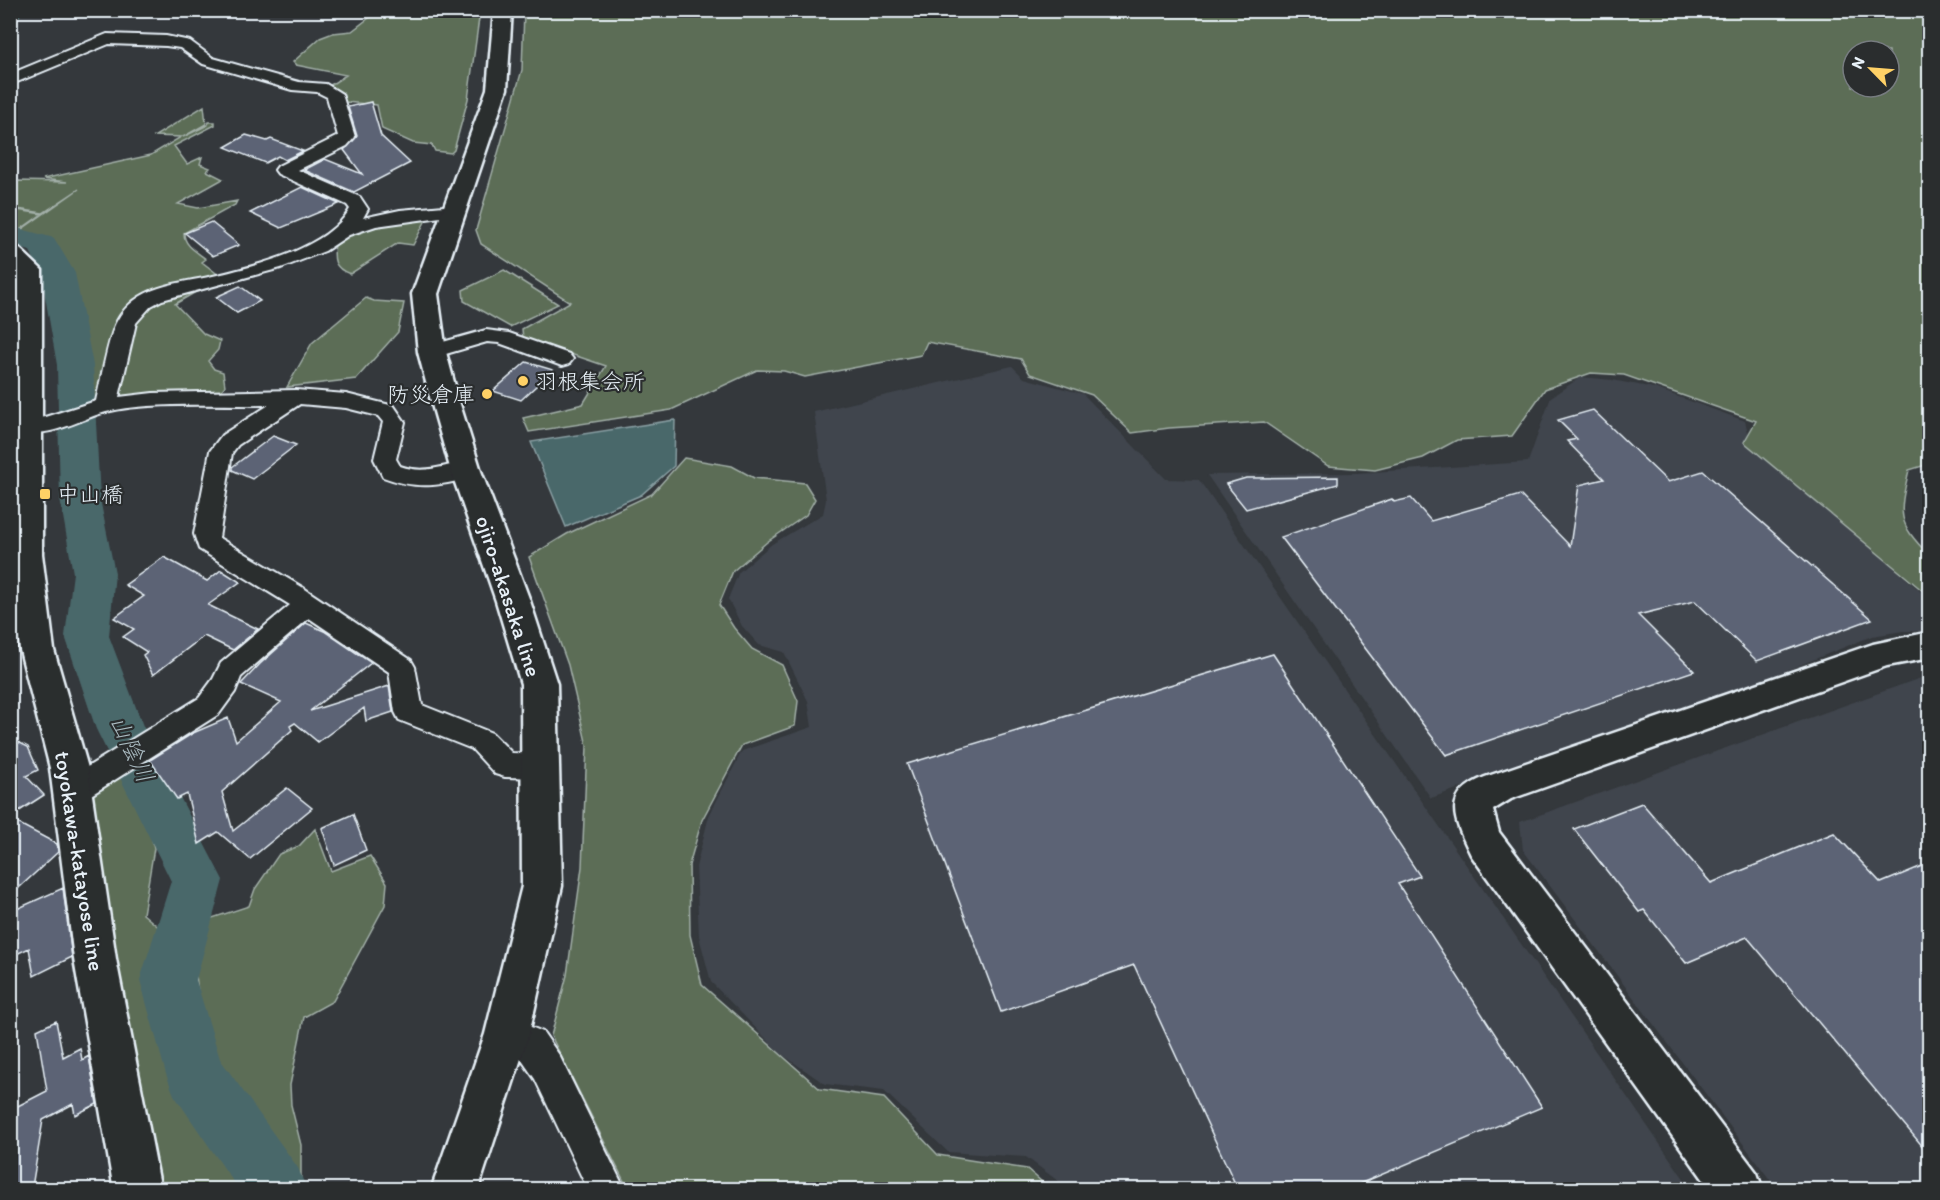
<svg xmlns="http://www.w3.org/2000/svg" width="1940" height="1200" font-family="Itim,'Klee One',sans-serif">
<style>
.built{fill:#40454d}
.green{fill:#5c6d57;stroke:#a2afa8;stroke-width:1.5;fill-rule:evenodd}
.water{fill:#4a686b;stroke:#899fa3;stroke-width:1.5}
.lines{fill:none;stroke-linecap:round;stroke-linejoin:round}
.river{fill:#4a686b;fill-rule:evenodd}
.building{fill:#5c6375;stroke:#e8f1f8;stroke-width:1.5}
.minor-casing{stroke:#e8f1f8;stroke-width:4}
.tertiary-casing{stroke:#e8f1f8;stroke-width:5}
.secondary-casing{stroke:#e8f1f8;stroke-width:5}
.minor{fill:#2a2d2e;fill-rule:evenodd}
.tertiary{fill:#2a2d2e;fill-rule:evenodd}
.secondary{fill:#2a2d2e;fill-rule:evenodd}
.poi-dot{fill:#ffd166;stroke:#2a2d2e;stroke-width:2}
.labels{text-anchor:middle;stroke-width:4.5;stroke-linejoin:round;paint-order:stroke}
.poi-label{font-size:22px;fill:#e8f1f8;stroke:#2a2d2e;text-anchor:start}
.street-label{font-size:22px;fill:#e8f1f8;stroke:#2a2d2e}
.water-label{font-size:24px;font-style:italic;fill:#a9bac0;stroke:#2a2d2e}
</style>
<rect width="100%" height="100%" fill="#34383c"/>
<filter id="ink" filterUnits="userSpaceOnUse"><feTurbulence type="fractalNoise" baseFrequency=".0167" numOctaves="2"/><feDisplacementMap in="SourceGraphic" scale="12" xChannelSelector="R" yChannelSelector="G"/><feConvolveMatrix kernelMatrix="1 2 1 2 8 2 1 2 1" color-interpolation-filters="sRGB"/></filter>
<g filter="url(#ink)">
<path class="built" d="M1012,366L1024,378L1083,394L1166,479L1199,480L1691,1189L1070,1190L1026,1157L948,1152L884,1091L825,1084L780,1053L711,982L699,936L696,867L709,816L742,751L812,727L808,701L784,652L759,645L742,626L728,599L739,572L772,544L823,514L826,500L814,412Z
M1581,377L1612,380L1654,388L1745,421L1750,440L1929,599V631H1903L1872,636L1721,697L1431,798L1207,475L1357,473L1528,462L1551,397Z
M1929,675V1189H1777L1523,850L1520,822Z"/>
<path class="green" d="M378,11H480L468,99L454,150L451,153L435,151L432,145L413,143L382,129L377,105L345,102L340,92L329,86L346,75L296,65L293,62L320,38L333,33L352,31Z
M524,11H1929V464L1909,470C1899,514 1896,522 1929,555V596L1744,442L1756,421L1624,375L1591,373L1545,389L1512,436L1457,440L1423,458L1375,470L1328,466L1264,422L1169,428L1132,433L1092,395L1030,374L1021,359L927,342L921,355L805,377L784,371L757,370L671,410L529,432L523,418L583,404L606,366L523,338L522,329L570,302L481,244L476,230L522,70ZM1853,51H1889V87H1853Z
M204,106L206,124L183,137L208,125L209,122H215V125L174,146L187,164L202,157L200,164L210,168L207,171L223,179L178,204L198,208L237,201L235,205L184,233C184,246 197,252 206,259L202,262L220,276C182,283 133,283 116,325L96,403H91C85,366 78,268 49,244C41,238 27,235 18,232L79,189L43,213L11,208L10,185L16,181L67,182L43,179L151,155L181,137L155,136Z
M11,209L42,214L18,231L11,229Z
M428,216L413,245L398,243L350,274C333,268 333,259 335,243C366,223 393,221 428,216Z
M504,270L558,304L510,327L464,301L463,290Z
M206,286L175,304L204,334L220,341L218,350L208,361L214,369L223,372L225,386L218,394L112,401L132,322L150,301Z
M366,298L374,301L404,303L398,332L356,379L287,387L312,343Z
M684,458L732,466L754,478L805,483L815,499L806,515L767,542L733,571L719,605L734,628L752,649L782,665L798,701L795,726L742,745L702,820L689,865L690,935L702,985L820,1089L884,1098L938,1155L1027,1169L1050,1189H628L551,1036L567,975L582,867L587,746L568,665L529,557L567,534L652,494Z
M128,764L144,805L154,848L143,914L169,936L159,991L187,1077L269,1189H155L84,791Z
M315,829L331,871L370,856L387,883L385,905L333,1001L304,1017L290,1085L291,1105L301,1145V1189H296L203,1034L196,975L203,921L249,906L255,889L279,854L299,846Z"/>
<path class="water" d="M675,420L674,466L641,495L566,527L531,442Z"/>
<g class="lines">
<path class="river" d="M10,10H24L19,17L10,19Z
M10,226L54,238L75,273L93,365L100,499L115,573L109,636L143,726L223,880L196,980L220,1059L298,1168L307,1190H239L174,1095L166,1074L140,980L171,881L96,729L65,636L73,573L60,499L57,365L41,273L30,251L10,245Z"/>
</g>
<path class="building" d="M371,102L381,136L410,163L354,192L304,170L325,159L362,174L344,150L357,136L348,107Z
M246,135L267,141L271,139L303,151L285,160L278,156L265,163L225,147Z
M302,187L339,204L281,228L250,213Z
M211,222L239,245L213,256L185,233Z
M240,286L260,301L237,313L216,297Z
M526,362L553,370L521,400L493,391Z
M1593,410L1668,482L1703,471L1872,619L1757,661L1695,601L1638,615L1694,671L1446,755L1281,537L1392,499L1394,502L1411,498L1431,521L1520,495L1570,546L1579,485L1604,479L1567,441L1577,439L1558,420Z
M273,436L296,445L252,479L232,470V467Z
M1338,477V484L1246,509L1226,484L1246,478Z
M164,557L207,581L221,570L240,582L208,605L258,629L233,650L204,636L153,675L143,655L147,652L123,637L134,629L114,618L144,596L125,585Z
M306,623L324,631L371,663L310,711L389,686L393,712L366,721L364,708L318,742L295,723L290,726L292,730L222,792L233,831L287,788L312,808L250,859L218,832L199,844L187,794L177,799L150,760L193,733L228,718L236,741L281,702L241,684L260,664Z
M1273,654L1420,876L1398,884L1542,1107L1345,1190H1238L1134,965L1001,1012L907,764Z
M10,738L28,747L38,770L26,776L44,795L10,817Z
M1642,803L1711,883L1834,833L1881,883L1929,863V1154L1747,937L1686,963L1644,910L1639,912L1574,829Z
M353,814L366,850L334,865L322,828Z
M10,819L57,844L58,852L10,896Z
M63,888L72,957L34,976L29,948L10,957V912Z
M56,1021L63,1057L80,1048L82,1060L89,1056L97,1104L75,1115L73,1104L43,1120L32,1187L11,1190L10,1110L47,1091L37,1030Z"/>
<g class="lines">
<g class="minor-casing">
<path id="minor" d="M107,34L166,36L190,41L213,58L299,82L326,84L342,94L355,137L347,146L298,170L360,197L368,209L363,218L400,210L455,205L461,206L464,210L461,214L455,215L376,226L349,235L325,251L281,268L162,300L151,306L136,323L119,397L153,393L296,390L346,394L394,406L405,422L396,459L400,466C431,477 451,459 474,465L478,471L474,477C439,486 417,490 383,477L374,459L383,422L378,416L346,408L300,404L238,445L232,453L219,538L302,587L411,660L415,667L422,705L492,733L512,753L542,754L552,757L556,766L552,775L542,778L505,777L495,774L472,749L399,720L395,712L389,672L309,618L241,677L235,692L219,714L83,800L73,803L63,800L58,791L63,782L199,698L213,679L221,663L290,605L199,549L194,534L210,451L222,435L269,405C221,406 151,401 106,412C80,419 49,439 21,431L18,426L21,421L45,417L96,401C101,381 108,337 117,321C136,285 178,284 213,276C256,266 327,249 350,209L347,205L278,174L275,170L278,166L338,136L327,97L317,92L292,90L203,64L180,48L166,46L109,44L10,85V74Z
M486,330L509,333L569,354L573,359L569,364L562,366L499,343L487,342L432,358L425,357L422,352L425,347Z
M507,1017L543,1032L559,1055L625,1190H588L535,1079L519,1056L495,1046L490,1034L495,1022Z"/>
</g>
<g class="tertiary-casing">
<path id="tertiary" d="M1930,632V658L1887,666L1511,799L1493,810L1499,832L1757,1173L1763,1190H1711L1471,855C1455,821 1440,795 1485,777L1873,644Z"/>
</g>
<g class="secondary-casing">
<path id="secondary" d="M494,10H512L507,89L438,294L446,352L459,401L481,471L530,601L557,684L562,886L529,1034L478,1190H431L485,1034L522,886L521,684L496,601L451,471L431,401L418,352L412,294L487,89Z
M10,246L19,248L42,270V554L54,650L88,768L116,959L161,1190H114L74,959L50,768L20,650L10,558L16,272L10,267Z"/>
</g>
<use href="#minor" class="minor"/>
<use href="#tertiary" class="tertiary"/>
<use href="#secondary" class="secondary"/>
</g>
</g>
<g class="poi-dot">
<circle cx="523" cy="381" r="6"/>
<circle cx="487" cy="394" r="6"/>
<rect x="39" y="488" width="12" height="12" rx="3"/>
</g>
<g class="labels">
<g class="poi-label">
<text x="535" y="389">羽根集会所</text>
<text x="475" y="402" text-anchor="end">防災倉庫</text>
<text x="57" y="502">中山橋</text>
</g>
<g class="street-label">
<text transform="translate(509 596) rotate(72)" y="8">ojiro-akasaka line</text>
<text transform="translate(80 861) rotate(81)" y="8">toyokawa-katayose line</text>
</g>
<g class="water-label">
<text transform="translate(132 749) rotate(65)" y="8">山陰川</text>
</g>
</g>
<rect width="1940" height="1200" fill="none" stroke="#2a2d2e" stroke-width="36"/>
<rect x="18" y="18" width="1904" height="1164" fill="none" stroke="#e8f1f8" stroke-width="2" filter="url(#ink)"/>
<g transform="translate(1871 69) rotate(295)"><circle r="28" fill="#2a2d2e" stroke="#767b7f" stroke-width="1.5"/>
<path d="M0-4.5L10 22L0 15L-10 22Z" fill="#ffd166"/>
<text y="-9" font-size="16" font-weight="bold" text-anchor="middle" fill="#e8f1f8">N</text>
</g>
</svg>
